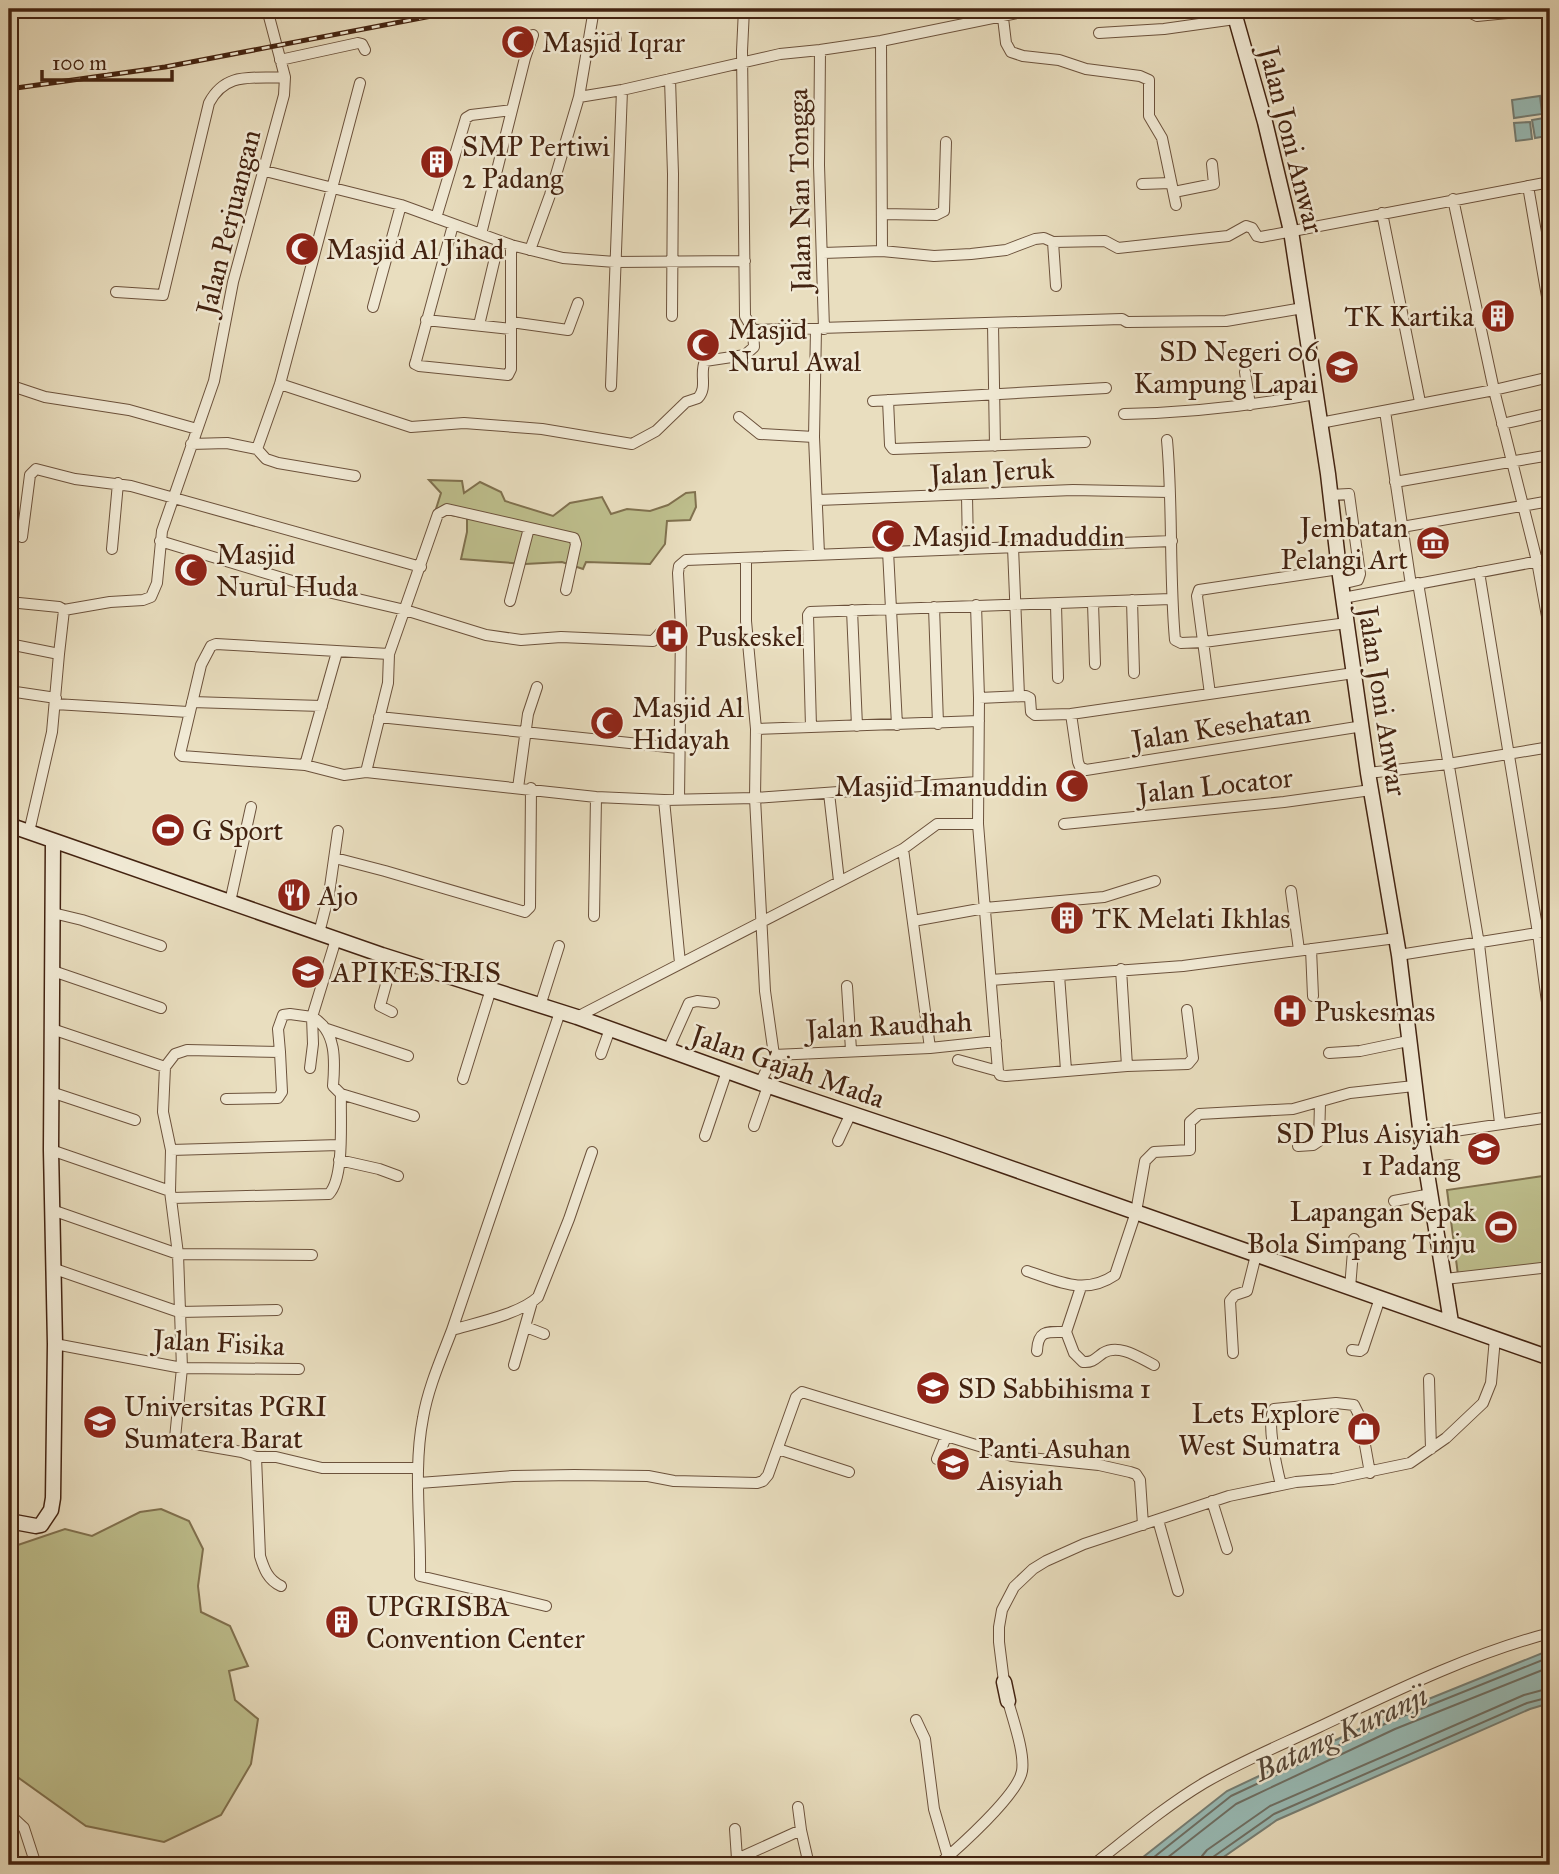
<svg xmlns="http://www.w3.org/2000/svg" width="1559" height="1874" font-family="'IM FELL Great Primer',serif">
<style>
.green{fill:#bebf8d;stroke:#80714f;stroke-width:2}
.water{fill:#98bbb6;stroke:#767e74;stroke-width:2}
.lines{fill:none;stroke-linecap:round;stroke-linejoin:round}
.shore{stroke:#6e6f64;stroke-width:2}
.street-casing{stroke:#6c523c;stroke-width:12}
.secondary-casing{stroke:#432311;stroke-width:17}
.street{stroke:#f1ead5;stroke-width:10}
.secondary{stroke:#f1ead5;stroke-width:14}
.rail-casing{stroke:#432311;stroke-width:5}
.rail{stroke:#f1ead5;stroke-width:2.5;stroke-dasharray:8;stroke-linecap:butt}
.labels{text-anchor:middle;stroke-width:5;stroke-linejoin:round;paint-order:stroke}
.poi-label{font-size:28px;fill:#432311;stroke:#f1ead5;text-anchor:start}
.street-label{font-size:28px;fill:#432311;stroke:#f1ead5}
.water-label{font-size:30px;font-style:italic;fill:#58493a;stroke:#f1ead5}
</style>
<rect width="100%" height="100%" fill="#e9debf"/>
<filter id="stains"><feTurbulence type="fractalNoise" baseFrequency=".00286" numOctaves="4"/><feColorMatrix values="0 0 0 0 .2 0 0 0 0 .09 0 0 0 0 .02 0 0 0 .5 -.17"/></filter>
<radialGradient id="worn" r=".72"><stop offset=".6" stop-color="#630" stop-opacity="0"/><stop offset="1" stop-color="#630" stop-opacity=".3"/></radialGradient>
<path class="green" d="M429,480L462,481L464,493L480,482L501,492L505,501L553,516L570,503L602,497L611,514L627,509L650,511L668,505L686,493L695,492L696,507L690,520L667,521L665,544L650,564L586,562L583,569L562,562L525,564L461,559L467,532V518L435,512L441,493Z
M1550,1175V1264L1458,1275L1447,1190Z
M161,1509L189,1521L203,1549L198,1586L201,1612L230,1626L248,1666L229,1671L235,1700L258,1719L251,1764L221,1815L164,1842L86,1826L9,1771V1548L65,1529L92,1536L140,1512Z"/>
<path class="water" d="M1540,96L1542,114L1514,118L1512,100Z
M1544,118L1547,136L1535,138L1532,120Z
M1530,122L1532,139L1516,141L1514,123Z
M1550,1650V1703L1530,1709L1277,1820L1212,1865H1133L1227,1791L1389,1715Z"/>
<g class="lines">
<path class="shore" d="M1144,1865L1231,1796L1391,1721L1550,1657
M1158,1865L1236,1804L1395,1729L1550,1667
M1201,1865L1202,1856L1207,1850L1270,1806L1524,1695L1550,1688
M1209,1865L1213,1857L1274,1814L1527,1703L1550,1697"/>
<g class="street-casing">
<path id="street" d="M1463,9L1477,16L1550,9
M1003,18L1006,43L1011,52L1023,56L1059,60L1086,69L1140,76L1149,80V116L1162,138L1176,205
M1099,33L1164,29L1235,19
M881,41L882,251
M587,43L616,39
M820,50L819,165L824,329
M280,60L358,43L362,44L365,50
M670,79L673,174L672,316
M579,97L622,90L780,54L820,50L881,41L1022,12L1056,9
M265,171L401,205L511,245L563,258L615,262L745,261
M1142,184L1171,183
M1528,186L1550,314
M1174,192L1214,184L1212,164
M1453,199L1494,390L1537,561L1550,633
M1382,213L1420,402
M883,214L936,215L944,211L946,142
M436,218L466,118L471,115L512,110
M453,225L416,361L415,364L419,366L508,375L511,369V245
M481,234L525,58L533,35
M1053,242L1056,286
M530,250L550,195L579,97L594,9
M823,253L882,251L934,256L971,254L1006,250L1035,239L1044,238L1053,242L1105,241L1118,248L1228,236L1246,226L1252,228L1257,236L1261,237L1550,182
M116,292L163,295L209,103C226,71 252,79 285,77
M373,307L401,205
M426,320L511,329
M511,322L568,330L578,303
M993,324L995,446
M479,325L499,241
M816,329L814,437L819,554
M753,330L1122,319L1127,322L1226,321L1303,308
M1245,372L1250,405
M280,384L411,427L464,423L542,429L632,444L656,431L686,402L698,398C708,387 699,374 705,361L745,355L754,347L753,330L745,316L742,51L744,9
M9,385L45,397L129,410L197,429
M611,386L622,90
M888,400L890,445L893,449L1085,442
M873,401L1106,388
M1385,411L1411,585
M1124,414C1188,413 1251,406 1315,394
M739,417L760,434L814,437
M1320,423L1494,390L1550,377
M1502,424L1550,413
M1167,440C1173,506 1169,573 1175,640L1181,643L1204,642L1347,623
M191,444L227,443L257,449L280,384L360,83
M257,449L266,459L278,463L355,476
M1395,482L1550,455
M1330,495L1349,494L1360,574L1358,580L1341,584
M967,496L968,548
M818,500L1073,490L1169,492
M1402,527L1550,501
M22,537L30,475L36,469L75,479L131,486L421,567
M160,541L332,593L405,610L486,635L521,640L561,637L653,641L664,629L681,628
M1013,547L1019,696
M112,549L118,483
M888,551L897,725
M746,558V621L756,729L755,798L765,991L774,1055
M1479,572L1538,933L1550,1025
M1418,583L1479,944L1500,1123
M1343,598L1550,559
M1132,600L1134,673
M510,601L529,528
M9,602L59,607L64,610L59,654
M1093,603L1095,664
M976,605L979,698L978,824L998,1071L1000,1075L1006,1076L1127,1066L1188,1064L1193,1058L1187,1010
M1056,605L1058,678
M934,607L938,724
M64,610L110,602L143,600L151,597L157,583L162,531L214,381L233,282L284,95L285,77L267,9
M852,610L857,726
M9,644L59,654L52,732L29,832
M389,654L216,644L211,646L201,665L180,754L182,756L305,765L344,775L366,772L388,683L389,654L438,514L447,509L574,538L576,544L566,590
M9,691L56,698
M1210,694L1197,596L1199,590L1339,569
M979,698L1026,696L1030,698L1031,712L1035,715L1071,714L1354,673
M192,702L322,706
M55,704L188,712
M1071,714L1078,762L1080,767L1086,770L1363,726
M379,717L678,748
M811,727L808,615L810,612L1171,599
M756,729L979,721
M305,765L337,652
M366,772L596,797L664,800L755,798L977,782
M1368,773L1448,764L1550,747
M518,788L528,714L537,687
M829,793L839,881
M664,800L680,963
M679,800L681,628L678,573L679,566L686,560L1172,541
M1064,824L1284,802L1371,790
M903,849L930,1048
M335,858L385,871L525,912L530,907L531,788
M1291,891L1299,950
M230,902L251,807
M53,913L82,920L161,946
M594,916L596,797
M913,921L985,908L1104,897L1155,881
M319,933L329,894L338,831
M1311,949L1313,996
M1399,955L1550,931
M1121,969L1127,1066
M53,971L161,1008
M1059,975L1066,1070
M991,980L1183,966L1396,938
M847,986L851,1050
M540,1006L559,946
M392,1012L380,1006L393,959
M560,1012L452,1330C476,1323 520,1314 538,1297L569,1219L592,1152
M577,1017L903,849L937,824H978
M52,1029L165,1067
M327,1029L408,1056
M668,1050L689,1003L697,1001L714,1003
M1329,1053L1360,1051L1408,1041
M601,1054L610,1029
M958,1060L998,1071
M463,1079L491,989
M760,1083L774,1055L930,1048L996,1041
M51,1092L135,1120
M341,1094L414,1116
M226,1099L278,1098L282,1092L280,1052
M754,1126L768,1086
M705,1136L727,1071
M1421,1136L1550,1117
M838,1141L851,1113
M1298,1146L1313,1145L1319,1141L1320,1103
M51,1150L170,1191
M171,1150L339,1145
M339,1160L379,1169L398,1176
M1427,1168L1451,1165
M172,1198L329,1194C345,1177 340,1118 341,1094L333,1086C335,1062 337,1030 312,1017L336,939
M1394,1201L1431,1194
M52,1210L178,1254L312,1255
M52,1268L179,1312L277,1310
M1027,1271C1058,1281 1084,1296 1115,1275L1136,1212L1145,1161L1154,1152L1190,1150V1122L1199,1114L1293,1109L1350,1093L1414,1086
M1445,1279L1550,1267
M1350,1288L1354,1239
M526,1327L544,1334
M452,1330C441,1359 428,1388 423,1418C413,1469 421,1524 420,1576L546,1606
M1066,1332L1074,1353L1083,1362C1093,1363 1096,1358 1103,1353C1119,1343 1140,1358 1154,1365
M55,1344L182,1368L299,1369
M1352,1350L1360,1351L1363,1349L1380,1298
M1037,1351C1038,1329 1048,1332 1066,1332L1081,1287
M1233,1353L1230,1301L1235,1295L1247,1291L1256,1255
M514,1365L532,1302
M1429,1379L1431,1449
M778,1449L849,1472
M256,1457H276L322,1468H418
M937,1459L946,1437
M419,1483L513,1476L574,1475L648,1476L674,1481L757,1483L763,1481L768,1475L796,1397L802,1392L1012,1456L1099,1465L1130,1472L1136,1474L1140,1480L1143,1525
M1281,1485C1277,1469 1266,1422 1274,1409L1336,1403L1354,1405L1360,1417L1370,1473
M1212,1501L1227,1549
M1158,1520L1178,1591
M281,1586C268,1580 264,1569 260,1556L256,1457L242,1452L178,1441L175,1438L182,1368L178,1254L170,1191L171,1150L163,1112L165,1067L175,1054L187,1050L280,1052L278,1029L283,1015L290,1014L312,1017L313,1044L310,1068
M1004,1682L999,1642V1627L1002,1610L1014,1587L1033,1569L1046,1561L1084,1544L1229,1496L1296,1482L1333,1479L1410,1463L1446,1438L1483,1403L1491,1383L1495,1338
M916,1720L925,1739L934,1809L948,1857
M798,1807L801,1830
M9,1814L24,1828L36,1865
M735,1829L737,1859
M738,1865L737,1859L801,1830L809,1865
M938,1865C957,1849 1018,1795 1022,1771C1025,1753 1013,1720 1008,1701
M1093,1865C1129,1837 1164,1807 1204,1783C1240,1762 1281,1745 1319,1727C1393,1692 1470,1654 1550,1633"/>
</g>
<g class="secondary-casing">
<path id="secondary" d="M1233,9L1265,122L1291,231L1328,474L1339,569L1368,773L1399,955L1421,1136L1451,1322
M9,825L382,955L577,1017L760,1083L945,1145L1550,1358
M9,1521L36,1526L41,1525L51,1510L53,1498L55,1344L51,1150L53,841
M1004,1682L1008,1701"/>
</g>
<use href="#street" class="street"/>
<use href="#secondary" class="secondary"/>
<g class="rail-casing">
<path id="rail" d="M9,89L165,67L468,9"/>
</g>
<use href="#rail" class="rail"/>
</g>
<defs>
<g id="mosque-disc" transform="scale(1.75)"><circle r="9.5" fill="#8f2418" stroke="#f1ead5"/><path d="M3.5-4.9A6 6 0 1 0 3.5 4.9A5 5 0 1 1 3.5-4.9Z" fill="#fff"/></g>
<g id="building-disc" transform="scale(1.75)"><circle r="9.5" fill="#8f2418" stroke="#f1ead5"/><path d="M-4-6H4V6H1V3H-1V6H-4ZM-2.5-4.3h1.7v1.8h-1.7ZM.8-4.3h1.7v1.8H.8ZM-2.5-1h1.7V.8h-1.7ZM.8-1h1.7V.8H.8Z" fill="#fff"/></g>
<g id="school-disc" transform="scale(1.75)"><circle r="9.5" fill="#8f2418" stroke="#f1ead5"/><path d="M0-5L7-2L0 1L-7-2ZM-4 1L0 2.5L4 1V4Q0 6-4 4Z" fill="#fff"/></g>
<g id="museum-disc" transform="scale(1.75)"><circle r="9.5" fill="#8f2418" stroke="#f1ead5"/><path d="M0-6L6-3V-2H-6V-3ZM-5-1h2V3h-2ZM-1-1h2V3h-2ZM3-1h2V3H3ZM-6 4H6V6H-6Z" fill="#fff"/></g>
<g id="hospital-disc" transform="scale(1.75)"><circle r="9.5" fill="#8f2418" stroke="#f1ead5"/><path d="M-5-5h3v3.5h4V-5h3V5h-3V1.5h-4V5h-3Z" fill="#fff"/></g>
<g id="stadium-disc" transform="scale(1.75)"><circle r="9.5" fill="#8f2418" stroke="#f1ead5"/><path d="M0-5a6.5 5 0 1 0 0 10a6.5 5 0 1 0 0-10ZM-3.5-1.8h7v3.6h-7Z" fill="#fff"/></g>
<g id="restaurant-disc" transform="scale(1.75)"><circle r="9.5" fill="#8f2418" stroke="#f1ead5"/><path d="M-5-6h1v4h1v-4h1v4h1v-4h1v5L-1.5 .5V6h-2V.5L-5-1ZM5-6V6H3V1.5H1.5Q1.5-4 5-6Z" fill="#fff"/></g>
<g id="university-disc" transform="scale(1.75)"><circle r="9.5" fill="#8f2418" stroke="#f1ead5"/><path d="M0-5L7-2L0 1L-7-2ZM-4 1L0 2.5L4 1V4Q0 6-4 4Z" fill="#fff"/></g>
<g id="shop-disc" transform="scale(1.75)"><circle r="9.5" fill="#8f2418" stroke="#f1ead5"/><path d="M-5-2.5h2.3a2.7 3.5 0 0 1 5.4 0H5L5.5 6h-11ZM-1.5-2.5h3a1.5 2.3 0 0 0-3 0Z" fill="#fff"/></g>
</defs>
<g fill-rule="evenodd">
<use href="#mosque-disc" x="518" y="42"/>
<use href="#building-disc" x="437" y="162"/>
<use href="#mosque-disc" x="302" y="249"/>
<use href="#building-disc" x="1498" y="316"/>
<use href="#mosque-disc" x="703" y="345"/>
<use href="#school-disc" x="1342" y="367"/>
<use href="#mosque-disc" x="888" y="536"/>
<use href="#museum-disc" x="1433" y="543"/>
<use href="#mosque-disc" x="191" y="570"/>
<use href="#hospital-disc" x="672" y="636"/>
<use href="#mosque-disc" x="607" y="723"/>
<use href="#mosque-disc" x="1072" y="786"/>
<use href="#stadium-disc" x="168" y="830"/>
<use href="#restaurant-disc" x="294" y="895"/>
<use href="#building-disc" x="1067" y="918"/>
<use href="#university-disc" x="308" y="972"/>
<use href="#hospital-disc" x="1290" y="1011"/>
<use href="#school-disc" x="1484" y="1149"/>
<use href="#stadium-disc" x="1501" y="1227"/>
<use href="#school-disc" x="933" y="1388"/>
<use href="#university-disc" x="100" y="1422"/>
<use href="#shop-disc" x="1364" y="1429"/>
<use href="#school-disc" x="953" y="1464"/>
<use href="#building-disc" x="342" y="1622"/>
</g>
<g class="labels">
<g class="poi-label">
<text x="542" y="52">Masjid Iqrar</text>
<text x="462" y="156">SMP Pertiwi<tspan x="462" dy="32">2 Padang</tspan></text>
<text x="326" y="259">Masjid Al Jihad</text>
<text x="1474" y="326" text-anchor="end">TK Kartika</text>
<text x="728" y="339">Masjid<tspan x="728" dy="32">Nurul Awal</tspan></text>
<text x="1318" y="361" text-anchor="end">SD Negeri 06<tspan x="1318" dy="32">Kampung Lapai</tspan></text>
<text x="1408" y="537" text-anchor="end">Jembatan<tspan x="1408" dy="32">Pelangi Art</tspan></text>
<text x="912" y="546">Masjid Imaduddin</text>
<text x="216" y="564">Masjid<tspan x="216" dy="32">Nurul Huda</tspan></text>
<text x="696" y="646">Puskeskel</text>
<text x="632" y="717">Masjid Al<tspan x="632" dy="32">Hidayah</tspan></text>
<text x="1048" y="796" text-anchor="end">Masjid Imanuddin</text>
<text x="192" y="840">G Sport</text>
<text x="318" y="905">Ajo</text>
<text x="1092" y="928">TK Melati Ikhlas</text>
<text x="332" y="982">APIKES IRIS</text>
<text x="1314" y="1021">Puskesmas</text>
<text x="1460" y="1143" text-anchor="end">SD Plus Aisyiah<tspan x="1460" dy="32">1 Padang</tspan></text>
<text x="1476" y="1221" text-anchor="end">Lapangan Sepak<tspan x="1476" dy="32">Bola Simpang Tinju</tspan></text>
<text x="958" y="1398">SD Sabbihisma 1</text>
<text x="124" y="1416">Universitas PGRI<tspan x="124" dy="32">Sumatera Barat</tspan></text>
<text x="1340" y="1423" text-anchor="end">Lets Explore<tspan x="1340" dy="32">West Sumatra</tspan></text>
<text x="978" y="1458">Panti Asuhan<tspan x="978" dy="32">Aisyiah</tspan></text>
<text x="366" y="1616">UPGRISBA<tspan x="366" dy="32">Convention Center</tspan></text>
</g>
<g class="street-label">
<text transform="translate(1292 140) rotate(76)" y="10">Jalan Joni Anwar</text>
<text transform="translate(799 190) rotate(-91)" y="10">Jalan Nan Tongga</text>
<text transform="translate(228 222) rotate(-76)" y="10">Jalan Perjuangan</text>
<text transform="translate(992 471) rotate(-3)" y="10">Jalan Jeruk</text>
<text transform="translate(1383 701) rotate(81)" y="10">Jalan Joni Anwar</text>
<text transform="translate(1221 726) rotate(-9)" y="10">Jalan Kesehatan</text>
<text transform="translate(1215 785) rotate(-6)" y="10">Jalan Locator</text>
<text transform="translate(889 1025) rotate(-3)" y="10">Jalan Raudhah</text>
<text transform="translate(788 1066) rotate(19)" y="10">Jalan Gajah Mada</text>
<text transform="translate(219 1342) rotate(3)" y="10">Jalan Fisika</text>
</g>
<g class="water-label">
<text transform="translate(1341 1733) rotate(-25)" y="10">Batang Kuranji</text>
</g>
</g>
<rect width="1559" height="1874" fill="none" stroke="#e9debf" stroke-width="35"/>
<rect x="10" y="10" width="1538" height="1853" fill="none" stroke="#432311" stroke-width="3.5"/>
<rect x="18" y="18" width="1524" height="1839" fill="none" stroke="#432311" stroke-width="2"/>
<path d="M42 70v10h130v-10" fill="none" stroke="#432311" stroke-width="3.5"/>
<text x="52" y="70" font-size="21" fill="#432311" stroke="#f1ead5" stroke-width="5" paint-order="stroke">100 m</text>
<rect width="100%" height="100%" filter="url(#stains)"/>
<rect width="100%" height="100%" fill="url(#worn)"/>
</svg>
